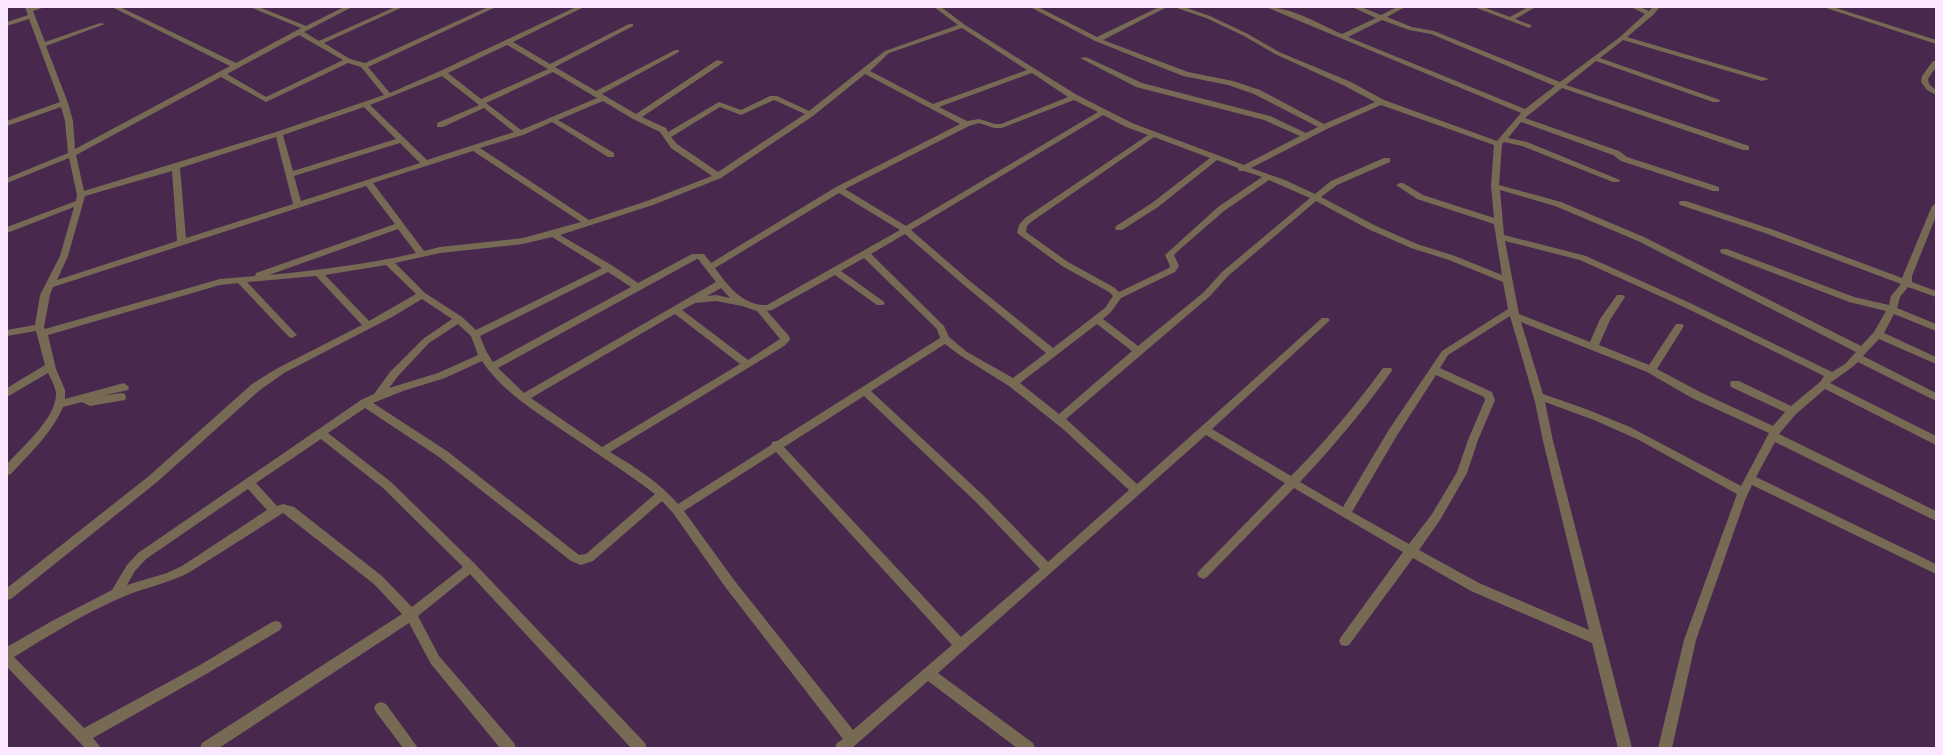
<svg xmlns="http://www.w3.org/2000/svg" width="1943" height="755" font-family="Jost,sans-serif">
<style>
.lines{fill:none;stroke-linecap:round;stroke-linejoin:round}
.street{fill:#766a55;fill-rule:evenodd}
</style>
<rect width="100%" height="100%" fill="#49284e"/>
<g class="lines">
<path class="street" d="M25,7H45L33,11L45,42L100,23L105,24L46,46L68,103L73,121L75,149L230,66L112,7H120L236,63L301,28L250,7H259L306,26L344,7H352L304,32L319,41L395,7H403L324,43L350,59L365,63L488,7H496L368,67L390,93L440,71L576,7H584L513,42L550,64L629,24H633V26L555,67L596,91L675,50H679V52L602,94L636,114L717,60L724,62L642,117L666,128L668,132L719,102L741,110L770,96H777L809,111L885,51L958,25L934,7H941L965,25L1077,95L1132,123L1244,165L1300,136L1264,120L1136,87L1080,58L1086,57L1142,83L1270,116L1306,133L1318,127L1254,94L1228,85L1183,76L1095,41L1030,7H1038L1097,37L1159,7H1167L1103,40L1188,72L1233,81L1260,90L1324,124L1375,102L1345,86L1275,54L1244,36L1206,18L1174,7H1184L1210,16L1248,34L1279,52L1351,82L1384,100L1497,141L1521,113L1266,7C1292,7 1319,24 1342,34L1376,18L1352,7H1361L1381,15L1397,7H1405L1387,17L1412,27L1434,31L1560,82L1620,37L1645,14L1631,7H1640L1649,11L1653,7H1660L1653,15L1627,37L1769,79L1762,81L1623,40L1600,58L1720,100L1719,102H1713L1596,61L1566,85L1749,146V150H1743L1562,88L1525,118L1619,151L1627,157L1719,187V191H1713L1621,161L1613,155L1521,122L1508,138L1527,142L1620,180L1619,182H1613L1522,146L1504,142L1502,144L1499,185L1561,202L1644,237L1861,346L1874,332L1886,311L1849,302L1721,253L1720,251L1721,249H1727L1854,297L1889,305L1891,296L1901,284L1765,233L1680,205L1679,203L1680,201H1686L1771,229L1902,278L1932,206L1936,203V216L1912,276V282L1936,291V297L1908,287L1900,297L1897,308L1936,324V331L1894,314L1884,333L1936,357V364L1879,339L1863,356L1936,393V401L1858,362L1851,368L1830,383L1936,436V445L1825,389L1796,414L1779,434L1936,511V521L1775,442L1756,477L1936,564V574L1752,485L1745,500L1696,640L1672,748H1658L1684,640L1737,494L1637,439L1594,420L1545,402L1553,441L1632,748H1618L1592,643L1471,591L1413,558L1349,645L1345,646L1341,645L1339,641L1341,637L1403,552L1294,488L1207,577L1203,579L1199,577L1197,574L1199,571L1285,483L1206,435L938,673L1033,743L1035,748H1017L928,681L852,748H835L837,743L843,739L726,588L673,513L662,501L593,561L581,565L571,561L439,457L365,408L328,433L391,482L475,564L645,743L647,748H631L470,574L418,616L439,656L514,743L516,748H500L431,664L409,623L219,748H200L202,743L402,614L374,584L283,513L190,572C167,584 142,588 118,599C82,615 48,636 14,657L84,728L200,665L272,622L276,621L280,622L282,626L280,630L208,673L93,738L101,748H85L7,667V647L52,621L112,590L127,565L138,553L361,400L374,394L390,372L423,339L452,319L422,299L392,317L284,373L260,390L157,482L11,599L7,600V588L149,476L252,384L276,369L362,325L316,276L247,282L295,333L297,335L292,338L289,337L238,283L220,285L48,335L56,369L65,390V399L124,383L129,387L128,390L101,396L121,393L125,394L126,397L125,400L90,406L82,402L63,407C52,433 30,453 11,474L7,475V464C22,447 57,418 56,393C55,386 51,379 48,373L7,397V388L45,365L36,331L7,336V330L35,325L40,295L60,256L74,207L7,233V227L76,201L77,195L69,158L7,183V178L68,153L65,121L61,107L7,126V121L60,102L29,19L7,26V22L28,15ZM1382,20L1409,30L1431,34L1555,86L1525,109L1348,37ZM962,28L1027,70L933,104L870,71L889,53ZM299,35L343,60L266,97L227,74ZM507,45L548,69L481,99L448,73ZM348,63L361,67L384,95L276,132L84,191L76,155L221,77L266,102ZM553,72L597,98L521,130L486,103ZM1032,73L1068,97L1001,124H995L979,119L967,121L939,107ZM865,74L960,124L836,187L711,263L704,254H692L638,283L613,266L560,235L653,205L721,178L813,116ZM442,76L479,105L437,123V127H443L484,108L514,132L427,160L370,105ZM774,100L805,114L718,172L677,144L671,137L720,107L741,115ZM1074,100L1098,112L906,226L845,189L969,126L979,123L994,128H1002ZM603,101L633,119L660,132L671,148L712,176L647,201L589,220L480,148L523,135L552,122L608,157H614V153L558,120ZM1381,105L1494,145L1491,186L1494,218L1423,195L1403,183H1400L1396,185L1417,199L1494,224L1502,275L1455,256L1417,244L1374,225L1321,197L1337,185L1390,162V158H1384L1331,181L1315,194L1285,180L1251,168L1327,129ZM364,107L396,139L293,171L283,135ZM1103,115L1126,127L1148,135L1025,218L1019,225L1017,233L1062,266L1109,292L1113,296L1105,308L1053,348L971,282L911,230ZM276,137L293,204L186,238L180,168ZM1154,137L1210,158L1152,203L1116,226L1115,228L1116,230H1122L1158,207L1217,160L1238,168L1239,171H1244L1262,177L1218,207L1165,255L1170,266L1169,268L1119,292L1115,288L1068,262L1026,232L1027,226L1031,222ZM400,143L420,163L301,201L294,176ZM473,151L581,222L523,238L440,247L424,251L373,183ZM172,171L177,241L57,280L68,256L85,196ZM1269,180L1310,198L1222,272L1204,292L1138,346L1103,319L1111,312L1121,298L1175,272L1179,266L1174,255L1179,250L1224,211ZM366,186L395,224L256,273L255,276L220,279L45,329L44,327L50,295L53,287ZM1500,190L1555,206L1638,241L1856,352L1845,364L1832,372L1690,303L1586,256L1504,235ZM839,193L900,230L767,305C743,306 728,286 715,268ZM1316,201L1368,229L1411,248L1449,260L1503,282L1508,309L1442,351L1388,431L1343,507L1300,482C1333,447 1363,411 1391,372L1392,370L1391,368H1383C1355,406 1325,442 1291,476L1212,429L1328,322L1330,320L1328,318H1322L1240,392L1137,484L1066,419L1210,296L1228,276ZM398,229L416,253C368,264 319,270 269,275ZM905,234L965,286L1046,353L1013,378L967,352L949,337L944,326L871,254ZM552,237L602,268L476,330L462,317L425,293L395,263L440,253L523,244ZM1505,241L1580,260L1684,307L1824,376L1820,382L1791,406L1739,381H1731L1730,384L1731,387L1785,412L1773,426L1700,392L1657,369L1684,326L1682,324H1676L1649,365L1599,345L1610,320L1625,297L1623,295H1617L1600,319L1590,342L1519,314ZM864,258L937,329L940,338L777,441L772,442L771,445L678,504C659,482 635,467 610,452L784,346L790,340L789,336L767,311L772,310L835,275L877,305H883L885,303L883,301L841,271ZM697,259H698L716,282L524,393L498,368ZM386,265L416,294L369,321L325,275ZM608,272L631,287L493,362L486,351L480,336ZM721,288L730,298L716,295L707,296ZM716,301L742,306L757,311L780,339L748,360L682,310L695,303ZM675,314L740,364L602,447L531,398ZM1510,316L1535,402L1543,441L1589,630L1479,583L1419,550L1440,520L1467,473L1478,440L1495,400L1492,392L1440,368L1448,355ZM1521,322L1647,372L1692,398L1769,433L1741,486L1630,427L1586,409L1543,394ZM458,324L471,336L478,355L438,373L389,388L398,376L429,343ZM1097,324L1132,351L1059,414L1020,383ZM945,344L961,356L1009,386L1063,429L1129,490L1048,562L985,497L871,391ZM482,361C499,387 527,406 552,423C587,447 622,469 655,494L586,554L579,555L447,451L373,403L403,391L445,378ZM1436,375L1484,397L1485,400L1468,440L1457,472L1432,514L1409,544L1352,512L1396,437ZM864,396L977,503L1040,569L961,637L784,447ZM321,439L383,488L463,567L412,607L382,576L294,507L283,504L277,506L256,483ZM776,452L952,645L853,730L734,580L684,511ZM248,489L267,510L182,566L167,573L127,585L135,571L146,559Z
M1474,7H1483L1510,17L1528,7H1536L1515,19L1531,25L1532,26L1529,28Z
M1823,7H1833L1936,40V44Z
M1933,61H1936V67L1928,79L1929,84L1936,90V95L1927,90L1921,82L1922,76Z
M381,702L386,704L418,748H403L376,712L374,708L376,704Z"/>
</g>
<rect width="1943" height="755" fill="none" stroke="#fae6fe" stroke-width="16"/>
</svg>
